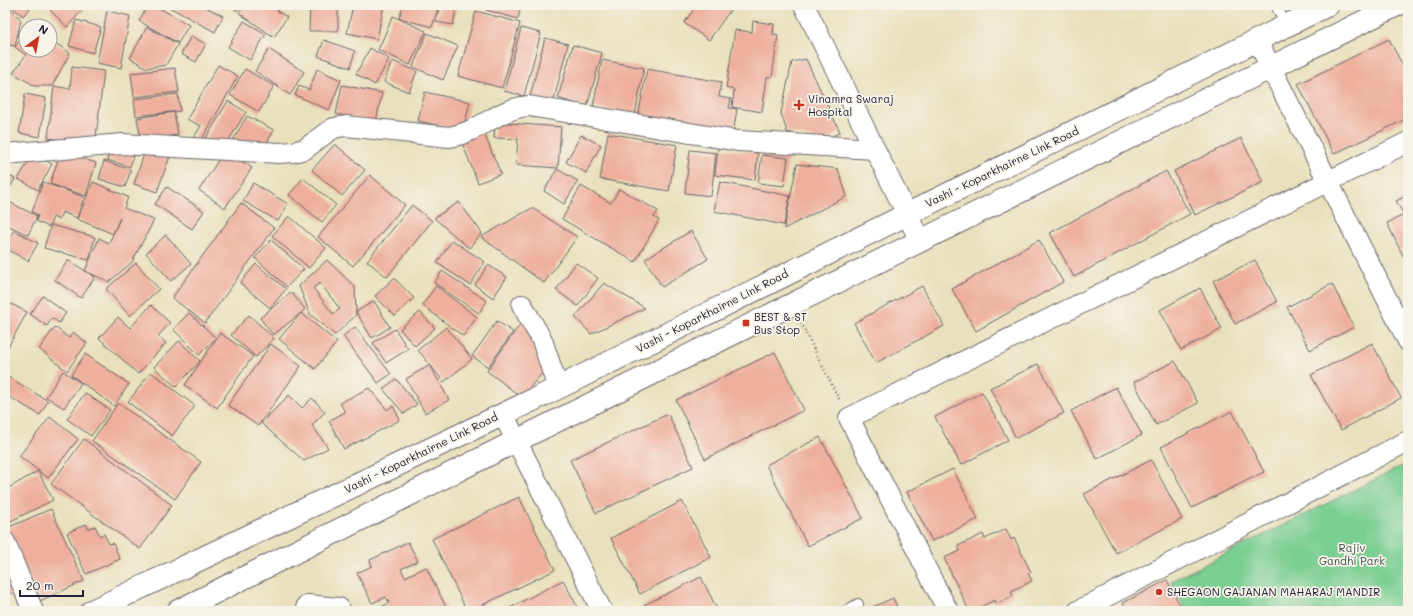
<svg xmlns="http://www.w3.org/2000/svg" width="1413" height="616" font-family="Mali,sans-serif">
<style>
.green{fill:#79ce92;stroke:#4e7866}
.building{fill:#eeaf9d;fill-rule:evenodd}
.lines{fill:none;stroke-linecap:round;stroke-linejoin:round}
.service-casing{stroke:#686568;stroke-width:12}
.minor-casing{stroke:#686568;stroke-width:22}
.secondary-casing{stroke:#686568;stroke-width:24}
.path{stroke:#686568;stroke-width:2.5;stroke-dasharray:1 3;stroke-linecap:butt}
.service{stroke:#fff;stroke-width:10}
.minor{stroke:#fff;stroke-width:20}
.secondary{stroke:#fff;stroke-width:22}
.poi-dot{fill:#c8321e;stroke:#f7f3e8;stroke-width:1.5}
.labels{text-anchor:middle;stroke-width:3.5;stroke-linejoin:round;paint-order:stroke}
.poi-label{font-size:11px;fill:#22223b;stroke:#f7f3e8;text-anchor:start}
.street-label{font-size:11px;fill:#22223b;stroke:#f7f3e8}
.park-label{font-size:11px;fill:#3c5655;stroke:#f7f3e8}
</style>
<rect width="100%" height="100%" fill="#f7f3e8"/>
<filter id="ink" filterUnits="userSpaceOnUse"><feTurbulence type="fractalNoise" baseFrequency=".025" numOctaves="2"/><feDisplacementMap in="SourceGraphic" scale="8" xChannelSelector="R" yChannelSelector="G"/><feConvolveMatrix kernelMatrix="1 2 1 2 8 2 1 2 1" color-interpolation-filters="sRGB"/></filter>
<filter id="wash" filterUnits="userSpaceOnUse"><feTurbulence type="fractalNoise" baseFrequency=".012" numOctaves="4" result="noise"/><feDisplacementMap in="SourceGraphic" scale="16" xChannelSelector="R" yChannelSelector="G"/><feGaussianBlur stdDeviation="0.9" result="paint"/><feColorMatrix in="noise" values="0 0 0 0 0 0 0 0 0 0 0 0 0 0 0 0 0 1.4 0 .05"/><feComposite in="paint" operator="in"/></filter>
<g filter="url(#wash)">
<rect width="100%" height="100%" fill="#e9e1bd"/>
<path class="green" d="M1408,463V611H1186L1171,581Z"/>
<g id="blocks">
<path class="building" d="M5,5H8L21,20L15,46L5,44Z
M10,5H33L23,16Z
M55,5H87L67,27L50,10Z
M148,5H154L189,25L178,43L139,21Z
M171,5H202L223,16L215,32L169,7Z
M230,5H242L237,11Z
M245,5H279L280,6L277,11L287,17L274,37L239,13Z
M310,5H338V31H309Z
M353,5H384L377,39L347,33Z
M403,5H430L438,8L432,27L399,18Z
M440,5H457L453,25L436,22Z
M487,5H521L518,19L486,10Z
M697,5H734L709,40L684,23Z
M107,11L130,16L121,68L97,63Z
M476,11L520,23L502,88L458,76Z
M393,16L426,31L410,65L378,50Z
M76,20L101,27L93,53L69,46Z
M244,21L266,34L250,60L228,47Z
M753,21L774,24L773,34L778,35L772,77H767L762,112L732,107L734,90L726,88L735,30L752,32Z
M147,27L178,44L166,65L147,68L130,58Z
M521,28L541,33L524,96L504,91Z
M26,32V50H50V39L70,53L52,86H35L13,73L26,55L15,47Z
M427,33L458,46L443,80L413,67Z
M191,36L206,44L196,62L181,54Z
M545,38L568,44L553,103L530,97Z
M1389,39L1408,76V118L1334,154L1298,84Z
M324,40L355,51L350,68L318,56Z
M573,45L602,53L587,107L558,98Z
M370,48L389,59L375,85L356,74Z
M269,49L304,72L290,95L255,71Z
M5,50L9,51L5,60Z
M806,59L840,132L824,141L787,132L781,113L792,62Z
M602,60L644,68L635,115L593,107Z
M392,61L417,71L409,92L384,82Z
M218,65L238,76L201,141L194,137L201,126L187,119Z
M72,67L104,71L95,145L48,138L54,86L70,89Z
M175,68L179,92L134,97L131,73Z
M245,69L274,86L259,112L230,95Z
M317,69L341,80L329,110L295,95L299,86L309,90Z
M647,69L721,82L719,97L731,99L729,108L737,109L733,134L638,117Z
M342,85L382,93L376,122L336,114Z
M425,92L470,102L463,131L418,121Z
M25,94L46,98L40,137L19,133Z
M178,94L180,111L136,116L134,99Z
M228,101L246,112L224,148L206,138Z
M174,112L178,135L141,140L137,118Z
M247,116L274,130L265,147L232,142Z
M495,122L561,127L558,168L516,165L518,139L494,138Z
M483,131L501,174L478,183L461,140Z
M608,133L677,145L669,191L600,179Z
M581,135L601,145L586,173L566,162Z
M1241,138L1263,182L1195,215L1174,171Z
M335,144L365,170L342,196L312,170Z
M111,146L134,153L130,167L107,160Z
M146,148L170,156L157,192L134,184Z
M718,148L758,153L755,180L715,175Z
M225,150L252,168L225,208L199,190Z
M690,150L716,153L711,196L685,193Z
M61,151L96,163L86,196L50,184Z
M33,154L52,164L38,190L18,179Z
M762,155L788,158L784,186L758,183Z
M104,161L131,170L125,187L99,179Z
M797,164L838,169L847,196L784,229Z
M557,169L578,181L564,204L544,191Z
M1166,171L1190,214L1074,277L1050,233Z
M5,173L15,179L9,189L5,187Z
M370,175L405,205L353,266L318,237Z
M303,178L336,205L322,222L289,195Z
M43,182L84,197L77,218L62,212L59,220L53,217L49,227L36,221L38,215L32,212Z
M93,182L128,197L124,208L154,220L132,262L109,282L85,271L99,238L109,243L120,218L113,234L77,219Z
M720,182L790,196L784,225L714,211Z
M253,183L288,204L278,221L243,201Z
M581,186L611,203L619,189L658,211L654,217L659,220L635,262L562,219Z
M167,187L204,211L192,229L155,204Z
M1408,195V266L1387,223L1404,215L1396,201Z
M5,200L37,216L28,235L5,224Z
M459,202L482,233L469,248L434,218Z
M241,203L274,228L205,323L172,298Z
M412,205L432,221L387,277L367,261Z
M532,208L577,237L544,283L481,237Z
M289,216L326,248L309,268L272,236Z
M51,225L95,237L89,260L44,248Z
M14,230L38,243L28,261L5,248Z
M691,231L708,259L662,287L645,259Z
M166,235L191,264L171,281L146,253Z
M271,240L304,269L287,287L255,258Z
M452,240L485,262L470,285L437,263Z
M1039,240L1063,282L976,331L952,289Z
M68,260L95,277L81,298L55,280Z
M327,260L355,287L356,315L335,335L310,314L299,286ZM320,283L340,309L333,314L313,288Z
M1255,260L1277,302L1235,324L1213,281Z
M136,263L159,289L130,316L106,289Z
M576,263L598,278L578,306L556,290Z
M256,264L286,289L270,308L240,283Z
M488,265L507,277L493,298L475,285Z
M442,271L487,301L479,313L434,283Z
M394,278L414,298L395,316L375,296Z
M604,283L645,308L591,334L575,317Z
M1332,284L1354,327L1310,350L1287,307Z
M436,286L477,317L463,336L422,305Z
M922,286L944,326L876,363L854,323Z
M1200,288L1222,329L1181,350L1160,310Z
M291,292L305,309L301,313L337,342L315,369L279,339L301,313L273,335L260,318Z
M43,296L66,313L59,323L52,318L47,326L30,314Z
M5,301L27,312L7,349L5,348Z
M374,301L390,327L372,338L356,312Z
M151,305L170,323L158,336L166,343L138,374L99,338L118,317L130,328Z
M420,312L435,328L415,346L400,329Z
M189,313L216,338L199,355L173,329Z
M249,315L274,338L256,357L231,335Z
M523,320L557,357L521,397L487,371Z
M497,321L513,332L488,367L472,356Z
M55,327L69,338L73,332L87,343L67,371L39,349Z
M355,327L391,374L378,383L343,336Z
M446,327L472,359L444,382L418,350Z
M395,329L408,349L386,363L373,343Z
M220,333L253,356L217,408L185,385Z
M179,341L200,361L176,387L154,367Z
M1372,343L1401,398L1341,430L1311,375Z
M271,344L301,366L258,426L228,405Z
M775,352L804,410L705,459L676,400Z
M85,354L129,384L114,406L71,375Z
M1175,361L1198,403L1156,425L1134,382Z
M1038,364L1064,413L1016,438L990,388Z
M430,365L449,400L425,413L406,379Z
M63,371L81,383L64,408L46,397Z
M151,372L195,406L172,436L128,402Z
M5,375L48,401L40,415L5,394Z
M396,379L417,404L404,414L383,389Z
M1116,387L1142,435L1097,459L1071,411Z
M369,388L387,410L393,406L400,420L344,449L329,421L345,412L340,403Z
M982,392L1008,440L961,465L935,417Z
M85,393L110,410L91,436L67,419Z
M289,395L302,408L312,398L325,412L312,425L328,448L304,461L261,423Z
M118,403L201,462L175,499L92,441Z
M1232,411L1264,472L1192,508L1161,447Z
M668,414L693,467L596,513L570,460Z
M50,417L78,439L48,478L19,456Z
M820,437L863,518L808,546L766,465Z
M84,439L172,505L140,549L51,484Z
M1151,460L1182,519L1116,553L1084,494Z
M953,469L978,519L932,541L907,492Z
M38,471L53,500L5,524V490Z
M519,497L555,570L470,611H467L432,539Z
M682,501L711,557L640,594L611,538Z
M51,509L84,581L40,601L7,528Z
M86,524L88,529L95,526L100,536L104,534L109,544L113,543L120,559L86,574L67,533Z
M1006,529L1011,540L1014,538L1031,572L1028,573L1032,581L1011,591L1013,596L996,604L995,600L972,611H969L944,558L960,551L958,546L983,534L985,539Z
M408,542L418,561L401,569L405,577L426,567L448,611H373L389,603L386,597L372,603L357,573L372,566L370,560Z
M5,567L16,591L5,596Z
M701,577L718,611H647L644,605Z
M563,580L578,608L572,611H504Z
M1167,580L1183,611H1128L1123,603Z
M893,598L899,611H864Z"/>
</g>
</g>
<g filter="url(#ink)">
<use href="#blocks" fill-opacity="0" stroke="#686568" stroke-width="1"/>
<g class="lines">
<g class="service-casing">
<path id="service" d="M1276,5L1286,26
M846,611L858,604"/>
</g>
<g class="minor-casing">
<path id="minor" d="M804,5L920,241
M1257,40L1408,341
M5,154L122,144L279,153L293,152L305,149L326,133L334,128L346,126L449,137C479,133 498,108 529,106L738,141L875,149
M522,305L542,340L558,388
M503,414L602,611
M5,542L33,611
M307,605L339,608L341,611
M948,611L849,418L1408,142
M1078,611L1408,441"/>
</g>
<g class="secondary-casing">
<path id="secondary" d="M92,611L558,388L1328,5
M178,611L516,441L1397,5"/>
</g>
<path class="path" d="M801,323L840,401"/>
<use href="#service" class="service"/>
<use href="#minor" class="minor"/>
<use href="#secondary" class="secondary"/>
</g>
</g>
<g class="poi-dot">
<path d="M797 99h4v4h4v4h-4v4h-4v-4h-4v-4h4z"/>
<rect x="742" y="319" width="8" height="8" rx="2"/>
<circle cx="1159" cy="592" r="4"/>
</g>
<g class="labels">
<g class="poi-label">
<text x="808" y="103">Vinamra Swaraj<tspan x="808" dy="13">Hospital</tspan></text>
<text x="754" y="321">BEST &amp; ST<tspan x="754" dy="13">Bus Stop</tspan></text>
<text x="1167" y="596">SHEGAON GAJANAN MAHARAJ MANDIR</text>
</g>
<g class="street-label">
<text transform="translate(1002 167) rotate(-26)" y="4">Vashi - Koparkhairne Link Road</text>
<text transform="translate(712 311) rotate(-27)" y="4">Vashi - Koparkhairne Link Road</text>
<text transform="translate(421 453) rotate(-26)" y="4">Vashi - Koparkhairne Link Road</text>
</g>
<g class="park-label">
<text x="1352" y="552">Rajiv<tspan x="1352" dy="13">Gandhi Park</tspan></text>
</g>
</g>
<rect width="1413" height="616" fill="none" stroke="#f7f3e8" stroke-width="20"/>
<g transform="translate(38 38) rotate(32)"><circle r="19" fill="#f7f3e8" stroke="#a29fa3"/>
<path d="M0-3L7 15L0 10L-7 15Z" fill="#c8321e"/>
<text y="-6" font-size="11" font-weight="bold" text-anchor="middle" fill="#22223b">N</text>
</g>
<path d="M20 590v6h63v-6" fill="none" stroke="#22223b" stroke-width="2"/>
<text x="26" y="590" font-size="12" fill="#22223b" stroke="#f7f3e8" stroke-width="3" paint-order="stroke">20 m</text>
</svg>
